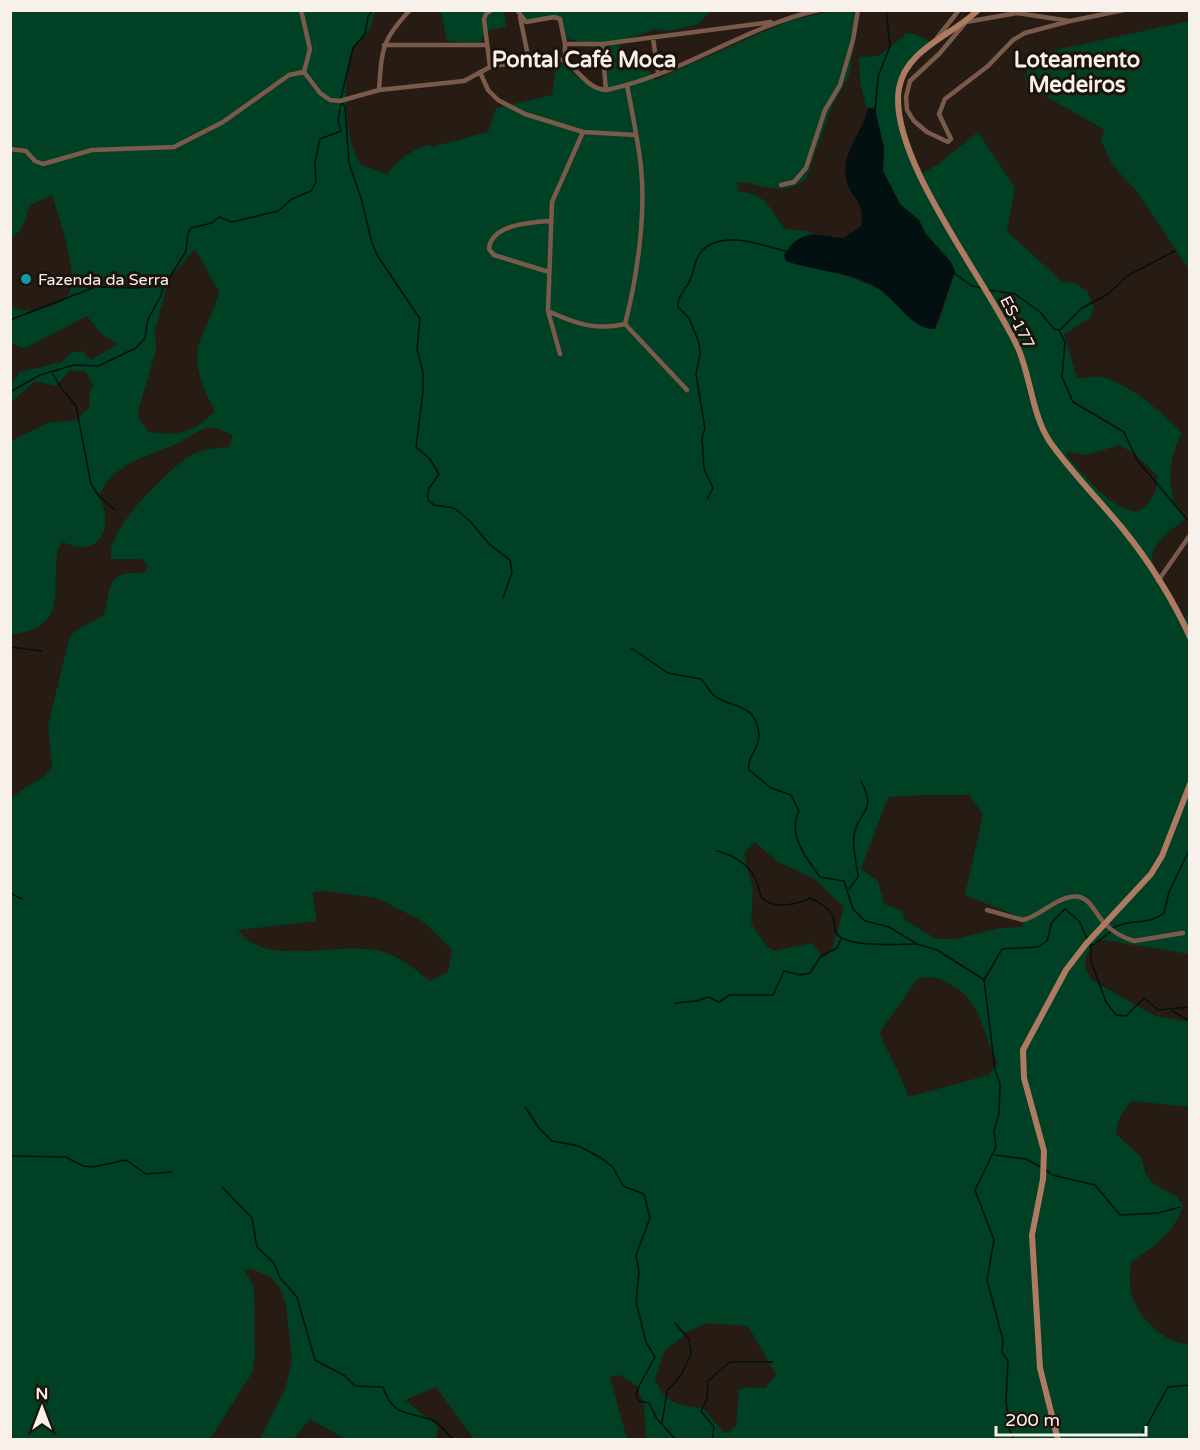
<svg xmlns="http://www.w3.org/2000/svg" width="1200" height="1450" font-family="'Varela Round',sans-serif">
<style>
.green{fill:#004025;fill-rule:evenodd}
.water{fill:#031011}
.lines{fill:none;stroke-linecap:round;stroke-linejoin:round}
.stream{stroke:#031011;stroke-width:1.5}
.minor{stroke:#7a5a4a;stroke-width:4.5}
.secondary{stroke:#ae7b62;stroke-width:6}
.culture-dot{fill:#0f9aa8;stroke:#1d130a;stroke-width:2}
.labels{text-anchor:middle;stroke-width:6;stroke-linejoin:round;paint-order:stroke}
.poi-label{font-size:16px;fill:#f8f0ea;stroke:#1d130a;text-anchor:start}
.street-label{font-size:16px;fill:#f8f0ea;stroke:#1d130a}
.district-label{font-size:22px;font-weight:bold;fill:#f8f0ea;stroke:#1d130a}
</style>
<rect width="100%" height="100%" fill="#271c13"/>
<path class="green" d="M11,11H377C372,16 373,22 370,28C366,37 356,41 353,50C342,81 343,136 361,165L387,174C399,158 411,151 430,144L432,147L488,132L496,108L552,95L557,60L583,81L600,87L608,83C607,53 594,44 565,38L560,20H525L520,11H710L698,24L669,31L654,29L638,36L619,40L621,61H642L655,80L790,20L834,11L860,13L849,75L831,108L806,178C785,199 762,183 737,182L739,188L736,191C768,194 768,207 785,229L813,232L792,243L786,261L840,273L879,289L921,326L929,329L939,323L955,271L951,262L926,234L919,220L900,204L883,171L884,148L875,109L866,107L860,82L859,57L879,56L907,33L915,34L931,42C922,52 907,67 903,80C896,108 910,148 923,173L940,163L978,132L1015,188L1007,231L1061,281L1076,284L1087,291L1094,307L1090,318L1064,334L1077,378C1084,379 1093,376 1100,377C1128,382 1164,414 1182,433C1168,460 1164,494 1185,519C1174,528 1158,538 1153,552C1147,566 1175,605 1183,619L1189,615V954L1098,939C1085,953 1080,964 1092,980L1155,1016L1189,1022V1107L1132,1101C1122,1111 1117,1120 1116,1134L1141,1157L1146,1175L1154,1184L1177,1197L1183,1205C1175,1232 1155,1246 1132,1261C1125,1292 1135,1313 1159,1332C1168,1339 1179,1345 1189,1344V1439H646L644,1405L637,1386L620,1375L610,1377L627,1439H474L436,1387L405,1400L437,1425V1439H346L310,1419L293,1439H260L285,1389L292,1361L286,1305L280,1288L270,1276L250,1269L245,1271L254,1287L255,1355L252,1373L210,1439H11V799C23,786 42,782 52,767L48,725L69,639L74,632L104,615C112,583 107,571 145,573L147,564L142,559H111C106,529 165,474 188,457C200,449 215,448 229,447L233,436C226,432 215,426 207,428C197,430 187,439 178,443C151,455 109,465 99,497C115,525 100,560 63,542L58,548C50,592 71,626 11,635V441L48,423L76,420L90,407L89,392L93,386L86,372L71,370L55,386L35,381L11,402V385L20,372L62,362L70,353L82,351L91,360L118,344L100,333L87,316L27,347L21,348L11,342L10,304C18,313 30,311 40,309C50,307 63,303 69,294C80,278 58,214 52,195L29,206C26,218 24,232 11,237ZM195,249L219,292C215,311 204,326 199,344C192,365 205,393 215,411C195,432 178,437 149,432L140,421L138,412L156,350L155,330L169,278ZM1119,445L1134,453L1157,475C1158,492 1152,503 1137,512C1109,509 1085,475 1066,455L1069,452L1087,455ZM923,795H969L983,814L965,895L1025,919L1022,927L1000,928L956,939H936L905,920L902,911L884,904L878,881L861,869L888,797ZM755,842L778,862L813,878L844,907L832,949L824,958L811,943L775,951L766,946L751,923L753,890L744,853ZM326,891L377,898L424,922L452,950L448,972L430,981C416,970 401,957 383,952C341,939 266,970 238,930L316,921C317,910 312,903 313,892ZM934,977C974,991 977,1010 990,1046C992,1052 996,1057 997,1063L989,1075L908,1097C902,1073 887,1055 880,1032L918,978ZM707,1323L748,1326L776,1374L765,1388L747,1387L739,1390L736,1426L725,1434L703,1408C679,1406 664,1403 655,1379L665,1350L683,1337L684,1333Z
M441,11H504L506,26L487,31L479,44L447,41Z
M1189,21L1190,267L1188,268L1135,189L1113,166L1101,140L1105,130L1026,85L1027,66L1037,54Z"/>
<path class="water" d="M868,108L875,109L884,148L883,171L900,204L919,220L926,234L951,262L955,271L935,329C911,330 897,300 879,289C851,271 816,272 786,261L784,255C803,226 816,236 844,238L861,226C866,200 849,198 846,178C841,153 863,131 868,108Z"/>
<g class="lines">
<path class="stream" d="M341,98L353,48L365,34L368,17L372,10
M342,102L345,107L349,163L361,198L372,243L377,255L420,319L417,349L423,372V391L416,447L430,459L439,474L428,490V500L434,505L454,508L470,521L489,544L510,560L512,572L503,598
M875,112L878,77L890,46L886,10
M954,273L972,286L981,288
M988,290L1015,294L1040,312L1054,329L1059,330L1065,342L1062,377L1073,402L1124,432L1137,460L1190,523
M10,320L95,287L136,288L159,286L168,280L186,251L188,233L191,228L212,223L219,217L232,222L278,211L292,199L311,191L316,182L315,162L320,139L341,131L338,121L341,103
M1060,330L1082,308L1108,294L1127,276L1175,251
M53,374L61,388L76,406L91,484L99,496L115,510
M10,392L40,375L74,365L98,366L136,348L145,338L148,319L161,296L164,282
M707,499L713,488L704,469L702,437L705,429L696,374L700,354L699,343L689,318L678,307C677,295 687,289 691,278C695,269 694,260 701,252C720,229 762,245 785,251
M10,647L42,651
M631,648L668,673L701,679C706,684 710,693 716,697C735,709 756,703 759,735C760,748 746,758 749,770L771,788L791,795L799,811C787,834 806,858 820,877L844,881L853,909L865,921L889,927L917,944L937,950L983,979
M717,851C734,855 750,865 757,882C759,887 759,892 761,896C771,911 798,904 810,898C820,902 831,910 834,920C835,925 834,930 837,934C848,948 900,944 916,944
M849,889L858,877C857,864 852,849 854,835C858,810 878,813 861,781
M10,893L22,899
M1113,928C1129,918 1148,926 1164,913L1169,892L1190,848
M1091,944V961L1106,1002L1116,1015L1126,1016L1144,998L1158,1010L1190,1007
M1093,945L1110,932
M675,1003L697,1001L708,997L719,1002L730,995H773L784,971L800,975L810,973L821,956L837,948L841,939
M1172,1011L1190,1021
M525,1107L539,1128L552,1141L579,1146L601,1158L613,1167L623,1186L644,1194L650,1218L636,1255L639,1272L636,1302L646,1342L655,1357L638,1388L636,1396L639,1401L649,1403L657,1419L676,1440
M995,1155L1026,1159L1041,1167
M10,1156L66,1157L83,1166L93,1167L126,1160L146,1174L172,1172
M1045,1169L1052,1175L1095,1185L1120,1215L1158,1213L1180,1207
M222,1187L252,1218L257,1247L274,1263L280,1278L297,1297L315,1360L345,1376L355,1386L383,1387C393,1418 409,1411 432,1420C440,1423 447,1433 453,1440
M662,1423L667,1391L681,1375L691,1354L689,1339L675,1323
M712,1440L714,1427L701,1411L707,1399L708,1381L730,1362H773
M1014,1440L1009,1429L1006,1400L1008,1361L1002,1352L1003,1340L987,1280L994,1240L975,1190L996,1147L994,1131L999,1113L1000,1084L995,1070L984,980L1002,949L1038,947L1047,941L1052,922L1065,909L1079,921L1088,940
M1139,1440L1168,1387L1190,1385"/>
<path class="minor" d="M301,10L310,49L304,72L320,93L330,100L340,101L379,90L464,81L492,66L554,58C576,60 583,89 606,90C681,75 745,26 819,10
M517,10L526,22L554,17L560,19L565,44V60
M520,17L529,61
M1070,21L1025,33L1013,40L988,66L945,99L939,114L951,139L948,142L927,132L914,121L907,110L906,97L910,81L939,54L966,22L1017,13L1070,21L1124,10
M653,38L658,73
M937,38L959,10
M565,44H602L771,22
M602,44L606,90
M384,45H486
M490,67L484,19L486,14L492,10
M480,72L488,90L498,100L525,114L583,132L636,135
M379,90C382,49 381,41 410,10
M10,149L26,151L35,161L43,164L92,150L174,147L223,122L289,75L304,72
M781,185L794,182L806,168L825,110L840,85L853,40L858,10
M549,272L494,255L489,249C491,224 532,222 551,221
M548,311C574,323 595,331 625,324L687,390
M625,324C637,278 646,215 641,167C638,140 632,112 627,85
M560,354L548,311L552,202L583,132
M1158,581L1190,535
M987,910L1023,920C1040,916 1053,900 1070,897C1090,893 1094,913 1105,924C1113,932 1124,938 1134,941L1183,933"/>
<path class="secondary" d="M978,10C953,35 906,49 899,88C887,157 988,282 1018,348C1031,378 1032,415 1050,442C1072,473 1099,500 1123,529C1148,560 1173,600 1190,637
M1058,1440L1040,1368L1032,1235L1043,1179L1044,1151L1024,1078L1023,1050L1066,970L1086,944L1151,874L1162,856L1190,784"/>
</g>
<circle class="culture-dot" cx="26" cy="279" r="6"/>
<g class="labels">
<g class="poi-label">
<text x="38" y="285">Fazenda da Serra</text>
</g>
<g class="street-label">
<text transform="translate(1018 322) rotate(63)" y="6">ES-177</text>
</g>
<g class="district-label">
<text x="584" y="67">Pontal Café Moca</text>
<text x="1077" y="67">Loteamento<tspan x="1077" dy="25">Medeiros</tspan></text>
</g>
</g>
<rect width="1200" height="1450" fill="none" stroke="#f8f0ea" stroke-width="24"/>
<g transform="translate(42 1408)" stroke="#1d130a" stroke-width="4.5" paint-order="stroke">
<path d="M0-4.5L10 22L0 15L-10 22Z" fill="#f8f0ea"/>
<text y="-9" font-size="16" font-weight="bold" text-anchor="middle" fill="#f8f0ea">N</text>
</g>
<path d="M996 1426v9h150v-9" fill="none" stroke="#f8f0ea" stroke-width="3"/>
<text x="1005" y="1426" font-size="18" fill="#f8f0ea" stroke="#1d130a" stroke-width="4.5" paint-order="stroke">200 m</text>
</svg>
